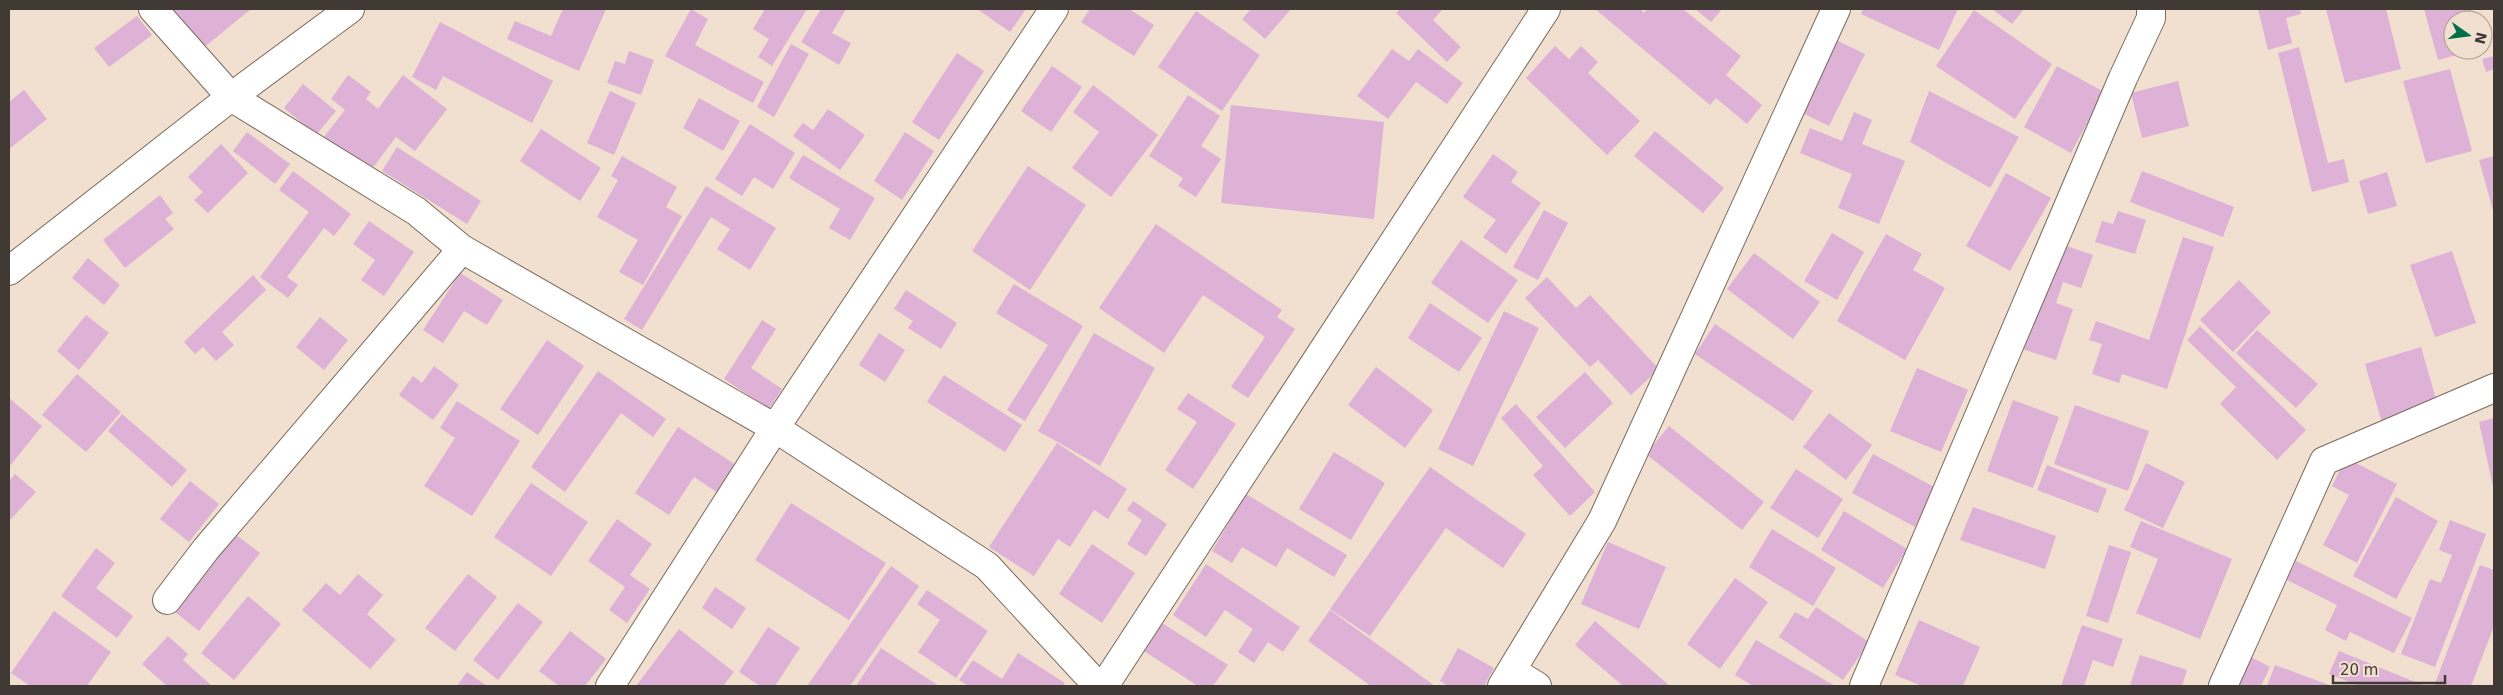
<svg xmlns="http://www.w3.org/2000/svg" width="2503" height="695" font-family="'DejaVu Sans',sans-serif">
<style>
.building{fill:#deb1d6}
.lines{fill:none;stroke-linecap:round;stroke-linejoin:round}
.street-casing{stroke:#7a6b5d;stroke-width:30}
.street{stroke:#fff;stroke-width:28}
</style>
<rect width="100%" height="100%" fill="#f1e0cf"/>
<path class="building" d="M175,9H251L202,49L172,12Z
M563,9H606L579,71L507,39L515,21L551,36Z
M691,9L708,19L695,45L764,82L753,103L665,56Z
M765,9H807L772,66L758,57L769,39L753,29Z
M821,9H846L832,33L851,43L839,65L801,42Z
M977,9H1026L1010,32Z
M1090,9H1129L1154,25L1134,56L1081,22Z
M1251,9H1291L1265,39L1242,19Z
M1400,9H1443L1433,20L1461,47L1447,62L1396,13Z
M1595,9H1640L1644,13L1647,9H1683L1741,56L1726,75L1762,105L1747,124L1716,98L1710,105Z
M1695,9H1722L1711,22Z
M1863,9H1958L1939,50L1861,14Z
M1992,9H2024L2012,24Z
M2258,9H2300L2301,14L2286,18L2292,43L2268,50Z
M2326,9H2386L2401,69L2345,83Z
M2424,9H2471L2474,20H2453V50L2472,51L2438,60Z
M1974,10L2052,64L2015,119L1936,66Z
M1196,11L1260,55L1222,111L1158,67Z
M137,16L152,35L109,67L94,48Z
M440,22L553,81L532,123L443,76L436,90L412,77Z
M1832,38L1865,54L1829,126L1796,110Z
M791,44L809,54L774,117L757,107Z
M1555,46L1569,59L1581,46L1598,62L1588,73L1640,121L1607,155L1526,78Z
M2299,47L2328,163L2344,159L2349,182L2312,192L2278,53Z
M1392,49L1409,61L1418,49L1463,83L1447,104L1416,82L1388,119L1357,96Z
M629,51L654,60L641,95L607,83L615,61L625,64Z
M957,53L984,71L939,140L912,122Z
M2494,56V69L2486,72L2482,59Z
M1052,66L1082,87L1051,132L1021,111Z
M2057,66L2104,92L2071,153L2024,127Z
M2450,69L2472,151L2426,163L2403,81Z
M348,75L371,92L366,99L378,109L403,75L447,109L415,151L396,137L369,173L323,138L345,110L331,99Z
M2178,81L2189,126L2142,138L2131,93Z
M303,84L336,111L316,135L284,108Z
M1093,85L1158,135L1111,197L1072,168L1099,132L1073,112Z
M24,90L47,119L9,149V102Z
M610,91L636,103L614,155L587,143Z
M1929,91L2019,137L1990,188L1910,142Z
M1188,95L1220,116L1201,146L1221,159L1196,197L1178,186L1183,178L1149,156Z
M699,98L740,121L723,151L683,128Z
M1231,105L1384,122L1374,219L1221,203Z
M828,109L865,135L840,170L793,136L803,123L813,130Z
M1854,112L1872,120L1862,144L1905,161L1879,224L1838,208L1852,174L1800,153L1810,128L1842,141Z
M750,124L795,153L773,189L754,177L742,196L715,179Z
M541,129L601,168L580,201L520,161Z
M1655,131L1724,188L1703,213L1634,156Z
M247,132L290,164L275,184L233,151Z
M905,132L934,151L902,200L874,181Z
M221,144L248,173L208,213L194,200L203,192L188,177Z
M397,147L481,201L467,224L382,171Z
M1493,154L1518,172L1511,182L1541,203L1506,254L1483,237L1496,220L1463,197Z
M803,155L875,198L850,240L829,228L840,209L789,178Z
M622,156L677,187L666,207L682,216L643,285L619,272L638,240L597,217L618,180L611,176Z
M2494,156V214L2479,160Z
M1028,166L1086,205L1030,290L972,251Z
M293,171L351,214L334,236L324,228L287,277L298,285L288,298L260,277L309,212L279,190Z
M2142,171L2234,207L2223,237L2130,202Z
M2387,172L2397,206L2368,214L2359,181Z
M2006,173L2051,198L2010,271L1966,246Z
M706,186L776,228L750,270L717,249L730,229L711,217L642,330L624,319Z
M160,195L173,213L165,219L174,229L125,268L103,240Z
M1544,210L1568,223L1538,280L1513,267Z
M2118,211L2146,220L2135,254L2095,242L2102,221L2113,224Z
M369,221L414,252L384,296L361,280L375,260L353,244Z
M1156,224L1282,310L1277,317L1295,329L1248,398L1231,387L1265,337L1203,295L1164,353L1099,308Z
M1832,233L1864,252L1837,300L1804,281Z
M1886,234L1922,254L1913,270L1945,288L1905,360L1837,321Z
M2183,237L2214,247L2167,389L2122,374L2119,383L2092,374L2102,344L2089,340L2096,321L2149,340Z
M1461,240L1518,280L1488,323L1431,283Z
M2055,242L2093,255L2081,288L2063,282L2056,303L2073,309L2056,360L2019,348Z
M2452,251L2476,323L2435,337L2410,265Z
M1754,253L1820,302L1793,339L1727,289Z
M88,258L120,285L104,305L72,278Z
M460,273L503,300L487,325L464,311L443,343L423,330Z
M253,275L266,290L222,332L234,345L216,361L203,347L195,354L184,342Z
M1547,277L1576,308L1590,295L1659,369L1631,395L1598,360L1590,367L1525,298Z
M2239,280L2271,312L2233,352L2200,320Z
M1014,284L1083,326L1025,421L1007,410L1048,345L996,313Z
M906,290L957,323L941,349L908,328L913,321L894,309Z
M1430,303L1482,338L1459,372L1408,338Z
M1504,311L1539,328L1473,466L1438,449Z
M86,315L109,333L79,370L57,351Z
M320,317L348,340L324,370L296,347Z
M762,320L776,329L751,368L782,389L769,409L724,379Z
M1715,324L1813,391L1793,421L1695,354Z
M2200,326L2306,430L2277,460L2220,404L2236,387L2187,340Z
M2257,330L2318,384L2296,408L2236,353Z
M879,333L905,350L885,382L859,365Z
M1094,333L1155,368L1100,466L1038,431Z
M547,340L584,366L538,435L500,409Z
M2421,347L2438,406L2382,423L2365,364Z
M434,366L459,385L433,420L399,395L413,376L422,383Z
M1376,367L1433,410L1405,448L1348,405Z
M1917,368L1968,390L1941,452L1890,431Z
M598,371L666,419L653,437L621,413L565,492L531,467Z
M1585,372L1613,403L1565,448L1536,417Z
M77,374L121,412L86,452L42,415Z
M944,375L1022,425L1005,452L927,402Z
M1188,393L1236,424L1193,489L1165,470L1197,422L1177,409Z
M9,398L42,426L9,467Z
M2013,400L2059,417L2033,488L1987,471Z
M457,401L520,441L472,516L424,486L455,438L440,428Z
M1516,404L1595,492L1570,516L1533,475L1543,466L1501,418Z
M2075,405L2149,431L2128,491L2054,464Z
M1829,413L1872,445L1846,480L1803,447Z
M122,414L187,470L172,487L108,431Z
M2494,418V487H2493L2479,422Z
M1669,426L1764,502L1742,530L1646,454Z
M678,427L736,465L718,493L694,477L669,515L635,493Z
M1057,443L1127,489L1108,519L1094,510L1070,547L1058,539L1034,576L989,547Z
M1334,452L1385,483L1351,540L1299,509Z
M1873,454L1936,488L1915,527L1852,493Z
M2346,458L2397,484L2357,563L2323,545L2349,495L2332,486Z
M2146,463L2185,482L2163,528L2124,510Z
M2047,465L2107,489L2098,513L2037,490Z
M1430,467L1526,534L1503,568L1446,528L1370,636L1330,609Z
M1796,469L1843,499L1818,538L1770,508Z
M15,474L36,492L9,521V481Z
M190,481L219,504L189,542L160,519Z
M531,483L588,522L551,576L494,537Z
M1246,494L1347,555L1334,577L1287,548L1276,567L1242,547L1232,563L1212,551Z
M2396,497L2438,521L2396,599L2353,576Z
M1133,501L1167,524L1146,556L1127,544L1142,520L1127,510Z
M791,503L886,563L849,620L755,560Z
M1973,507L2056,536L2045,569L1960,540Z
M1844,511L1907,549L1883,588L1821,550Z
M617,519L652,544L630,575L650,589L627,623L609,610L625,587L588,561Z
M2450,520L2486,534L2435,667L2401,654L2430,579L2441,583L2452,555L2439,550Z
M2141,521L2232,559L2200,639L2136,613L2158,559L2130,547Z
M1772,529L1836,568L1813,606L1749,567Z
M231,531L260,553L199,631L170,608Z
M1608,542L1666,567L1639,629L1581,604Z
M1092,544L1135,573L1102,623L1059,594Z
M2109,545L2131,552L2108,623L2086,616Z
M96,548L115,563L96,588L133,616L117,638L61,596Z
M2296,561L2412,618L2394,653L2350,632L2346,641L2325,630L2337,605L2287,580Z
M1206,564L1300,627L1283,652L1268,642L1254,663L1238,652L1253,629L1225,610L1206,637L1173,615Z
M2480,565L2494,570V626L2471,686H2434Z
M891,566L919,586L850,686H807Z
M358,574L383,595L367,614L396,640L370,669L302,610L326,583L340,595Z
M468,574L497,597L455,651L425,628Z
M1735,578L1768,602L1720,669L1687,644Z
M715,587L746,608L732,629L702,608Z
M927,590L988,631L956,678L918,652L940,620L917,604Z
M248,596L281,624L234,680L201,653Z
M518,603L543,622L498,680L473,660Z
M1816,607L1869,642L1843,680L1779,637L1795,612L1808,619Z
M1330,610L1435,686H1371L1308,641Z
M54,611L111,652L87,686H30L11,673Z
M1919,620L1980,647L1963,686H1922L1895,675Z
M1595,621L1670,686H1623L1575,645Z
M1162,623L1228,665L1213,686H1198L1144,651Z
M2082,625L2123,639L2113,667L2093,660L2084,686H2061Z
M768,627L800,648L775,686H760L739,672Z
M679,629L734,672L723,686H636Z
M570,631L606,659L585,686H559L539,671Z
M168,636L188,654L183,660L212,686H167L142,664Z
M1756,640L1835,686H1753L1735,675Z
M881,648L939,686H856Z
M1458,648L1494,668L1484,686H1448L1440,681Z
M2339,651L2425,686H2360L2329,674Z
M1018,653L1065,683L1063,686H968L959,680L973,660L1002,679Z
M2140,655L2187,670L2182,686L2130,685Z
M2247,655L2270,667L2261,686H2233Z
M2275,665L2332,686H2267Z
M467,672L487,686H457Z"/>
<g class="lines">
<g class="street-casing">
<path id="street" d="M153,9L231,97L416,211L462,249L775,428L987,566L1098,686
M9,271L231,97L350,9
M167,600L206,549L462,249
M1512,671L1537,686
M610,686L775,428L1054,9
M1104,686L1546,9
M1502,686L1602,521L1836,9
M1864,686L2123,78L2151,18V9
M2223,686L2324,461L2494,388"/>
</g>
<use href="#street" class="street"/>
</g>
<rect width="2503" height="695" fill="none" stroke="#413a34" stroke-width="20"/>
<g transform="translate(2468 35) rotate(104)"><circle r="24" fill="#f1e0cf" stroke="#ab9e91"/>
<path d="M0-4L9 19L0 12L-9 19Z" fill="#006f47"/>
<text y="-8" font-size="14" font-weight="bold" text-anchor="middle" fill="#413a34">N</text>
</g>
<path d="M2333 675v8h112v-8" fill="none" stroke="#413a34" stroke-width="2.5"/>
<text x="2340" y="675" font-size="15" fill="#413a34" stroke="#f1e0cf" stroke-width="4" paint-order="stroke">20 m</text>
</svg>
